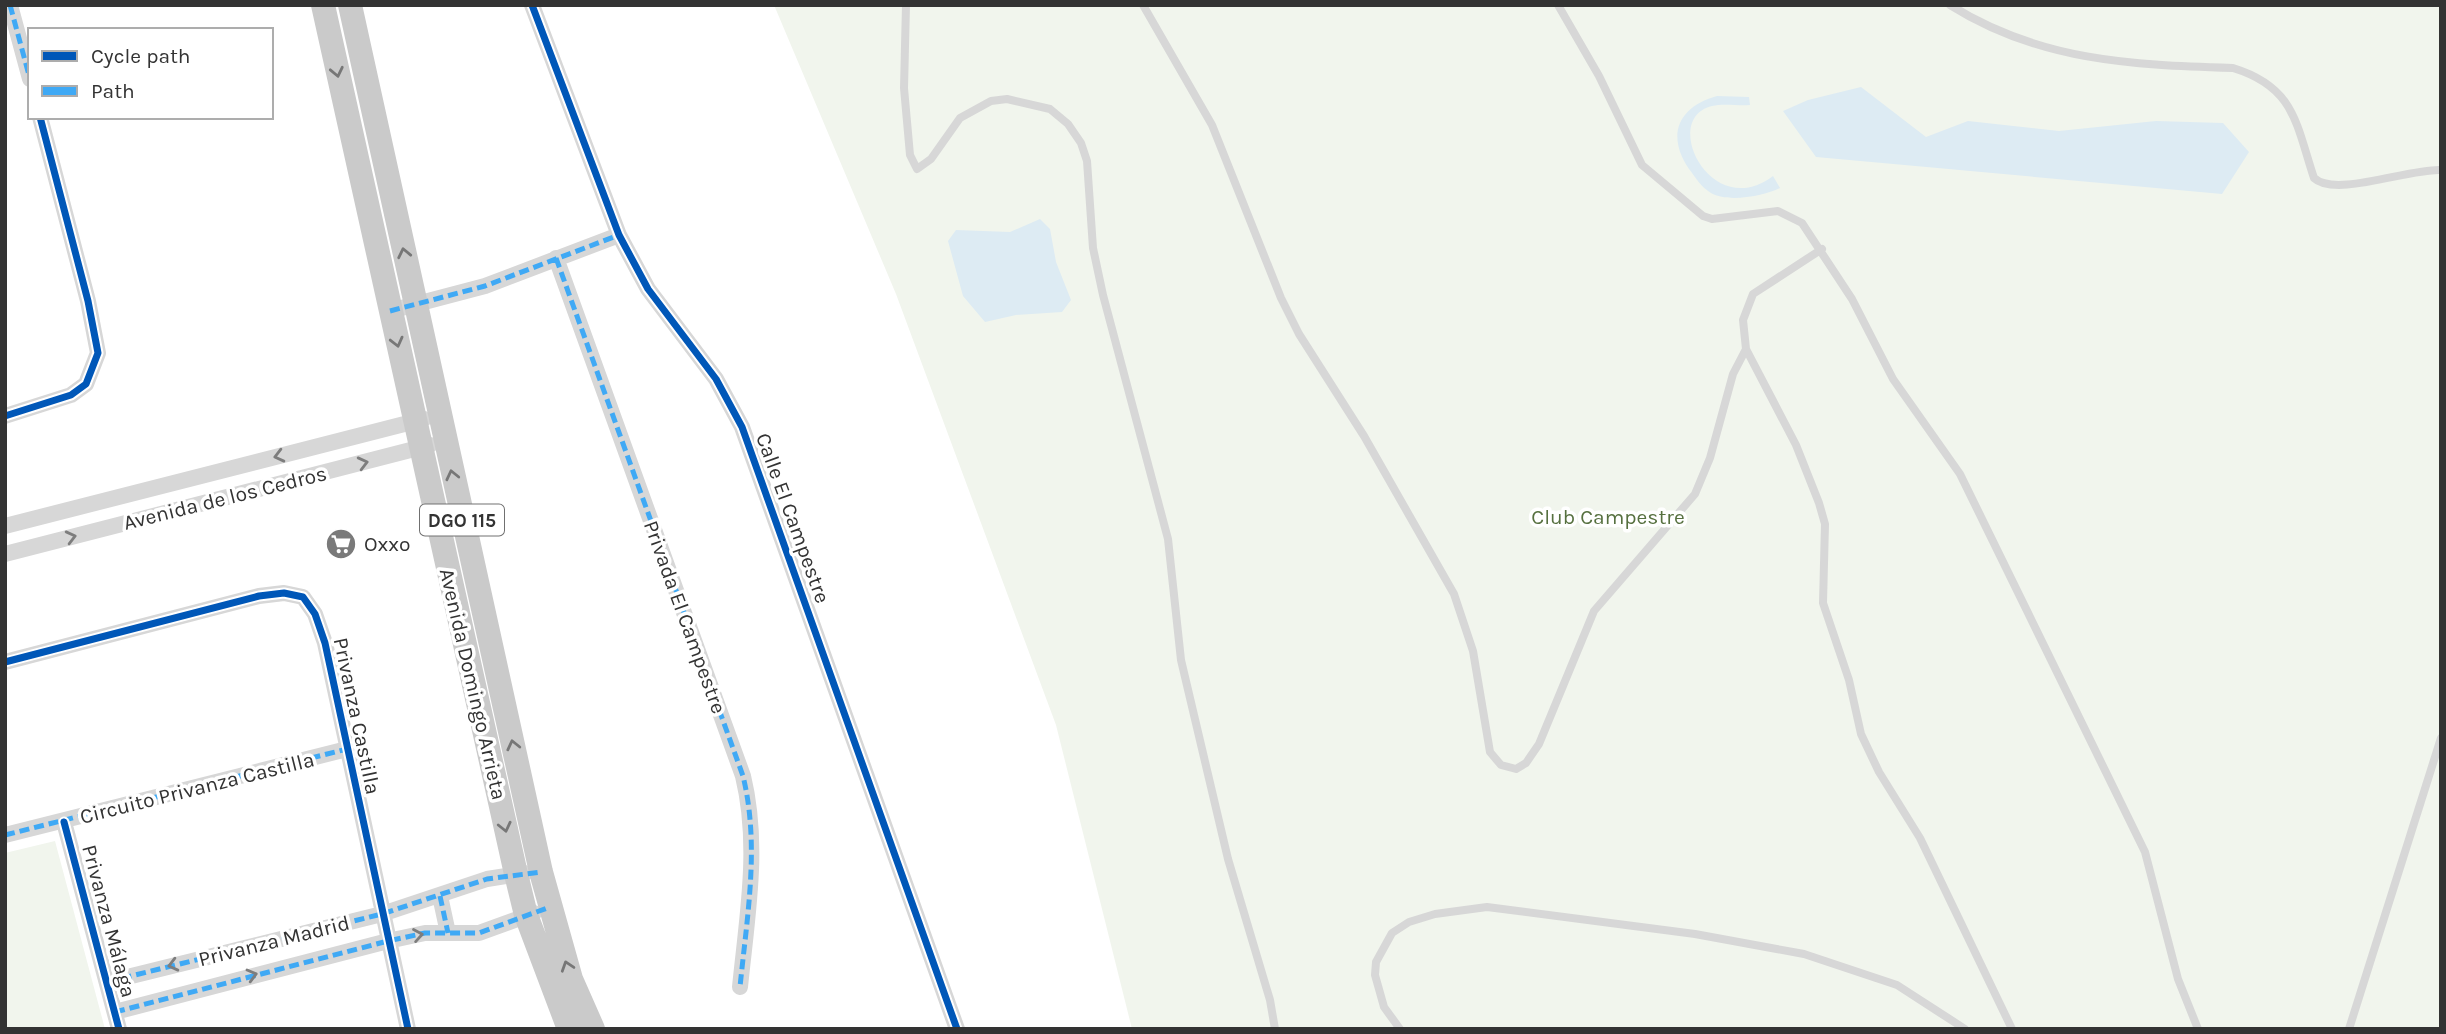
<svg xmlns="http://www.w3.org/2000/svg" width="2446" height="1034" font-family="Karla,sans-serif">
<style>
.green{fill:#f1f5ed}
.water{fill:#ddebf3}
.lines{fill:none;stroke-linecap:round;stroke-linejoin:round}
.service{stroke:#d7d7d7;stroke-width:8}
.minor{stroke:#d7d7d7;stroke-width:16}
.primary{stroke:#cacaca;stroke-width:24}
.quiet{stroke:#3fa9f5;stroke-width:5;stroke-dasharray:10 5;stroke-linecap:butt}
.cycleway-casing{stroke:#fff;stroke-width:11}
.cycleway{stroke:#0057b8;stroke-width:7}
.oneway{stroke:#777}
.oneway2{stroke:#7d7d7d}
.labels{text-anchor:middle;stroke-width:7;stroke-linejoin:round;paint-order:stroke}
.shield{fill:#fff;stroke:#707070;stroke-width:2}
.shield-label{font-size:19px;font-weight:bold;fill:#333}
.street-label{font-size:21px;fill:#333;stroke:#fff}
.park-label{font-size:21px;fill:#56703f;stroke:#fff}
.poi-label{font-size:21px;fill:#333;stroke:#fff;text-anchor:start}
</style>
<rect width="100%" height="100%" fill="#fff"/>
<path class="green" d="M774,5H2441V1029H1132L1056,725L896,294Z
M55,841L105,1029H5V853Z"/>
<path class="water" d="M1861,87L1926,137L1968,121L2059,131L2156,121L2223,123L2249,152L2222,194L1816,157L1783,111L1808,100Z
M1717,96L1749,97L1750,105C1738,106 1723,103 1712,106C1659,119 1712,223 1773,176L1780,188C1763,196 1728,203 1711,193C1701,187 1696,178 1689,169C1666,135 1678,107 1717,96Z
M1040,219L1050,229L1056,262L1071,300L1062,312L1016,315L985,322L963,296L948,241L956,230L1010,232Z"/>
<g class="lines">
<path class="service" d="M906,5L904,88L910,155L917,169L931,159L960,118L991,101L1007,99L1050,109L1068,124L1081,143L1087,161L1093,248L1103,295L1168,539L1181,660L1228,859L1270,1000L1275,1029
M1143,5L1212,125L1281,298L1299,334L1364,436L1454,594L1473,651L1490,752L1501,765L1516,769L1526,763L1539,744L1594,611L1695,494L1710,458L1733,374L1746,349
M1558,5L1599,76L1642,165L1703,216L1712,219L1778,211L1802,223L1852,299L1893,379L1960,474L2145,852L2178,979L2198,1029
M1950,5C2039,61 2132,65 2233,68C2295,87 2296,124 2314,178C2335,198 2411,168 2441,170
M1822,249L1753,294L1743,320L1746,349L1796,445L1819,503L1825,524L1823,603L1849,680L1861,734L1879,772L1920,838L2012,1029
M1400,1029L1384,1007L1375,975L1376,962L1392,933L1409,922L1435,914L1487,907L1695,934L1804,954L1897,985L1965,1029
M2349,1029L2441,738"/>
<path class="minor" d="M10,5L30,79
M532,5L619,235L648,289L716,379L742,427L957,1029
M556,258L743,776C760,846 747,916 740,987
M390,311L485,286L619,235
M5,416L71,395L86,384L98,353L88,301L40,117
M5,526L424,419
M5,554L430,445
M5,662L259,596L284,593L303,597L315,614L325,643L408,1029
M64,822L119,1029
M5,835L347,749
M440,896L448,933
M107,982L382,914L487,879L525,873
M115,1012L388,941L425,933H479L534,913"/>
<path class="primary" d="M323,5L516,874L526,915L569,1029
M350,5L541,872L571,979L593,1029"/>
<path class="quiet" d="M10,5L30,79
M556,258L743,776C760,846 747,916 740,987
M390,311L485,286L619,235
M5,835L347,749
M440,896L448,933
M107,982L382,914L487,879L541,872
M115,1012L388,941L425,933H479L550,907"/>
<g class="cycleway-casing">
<path id="cycleway" d="M532,5L619,235L648,289L716,379L742,427L957,1029
M5,416L71,395L86,384L98,353L88,301L40,117
M5,662L259,596L284,593L303,597L315,614L325,643L408,1029
M64,822L119,1029"/>
</g>
<use href="#cycleway" class="cycleway"/>
</g>
<defs><path id="oneway-chevron" d="M-2-3.5L2.5 0L-2 3.5" fill="none" stroke-width="1.6" stroke-linecap="round" stroke-linejoin="round" transform="scale(1.75)"/></defs>
<g class="oneway">
<use href="#oneway-chevron" transform="translate(337 72) rotate(78)"/>
<use href="#oneway-chevron" transform="translate(404 253) rotate(-102)"/>
<use href="#oneway-chevron" transform="translate(397 342) rotate(76)"/>
<use href="#oneway-chevron" transform="translate(452 475) rotate(-103)"/>
<use href="#oneway-chevron" transform="translate(513 745) rotate(-103)"/>
<use href="#oneway-chevron" transform="translate(505 827) rotate(77)"/>
<use href="#oneway-chevron" transform="translate(567 966) rotate(-108)"/>
</g>
<g class="oneway2">
<use href="#oneway-chevron" transform="translate(279 456) rotate(166)"/>
<use href="#oneway-chevron" transform="translate(363 463) rotate(-14)"/>
<use href="#oneway-chevron" transform="translate(71 537) rotate(-14)"/>
<use href="#oneway-chevron" transform="translate(418 935) rotate(-10)"/>
<use href="#oneway-chevron" transform="translate(173 965) rotate(166)"/>
<use href="#oneway-chevron" transform="translate(252 975) rotate(-15)"/>
</g>
<defs>
<g id="supermarket-disc" transform="scale(1.575)"><circle r="9.5" fill="#7a7a7a" stroke="#fff"/><path d="M-6-5.5h2.5l.6 2H6L4.5 2H-2.5L-4.4-4H-6ZM-1.5 3.2a1.3 1.3 0 1 0 .1 0ZM3 3.2a1.3 1.3 0 1 0 .1 0Z" fill="#fff"/></g>
</defs>
<g fill-rule="evenodd">
<use href="#supermarket-disc" x="341" y="544"/>
</g>
<g class="labels">
<rect class="shield" x="420" y="504.5" width="84" height="31" rx="5"/>
<g class="shield-label">
<text x="462" y="527">DGO 115</text>
</g>
<g class="street-label">
<text transform="translate(225 498) rotate(-14)" y="7">Avenida de los Cedros</text>
<text transform="translate(793 518) rotate(70)" y="7">Calle El Campestre</text>
<text transform="translate(685 617) rotate(70)" y="7">Privada El Campestre</text>
<text transform="translate(473 684) rotate(77)" y="7">Avenida Domingo Arrieta</text>
<text transform="translate(357 716) rotate(78)" y="7">Privanza Castilla</text>
<text transform="translate(197 788) rotate(-14)" y="7">Circuito Privanza Castilla</text>
<text transform="translate(109 921) rotate(75)" y="7">Privanza Málaga</text>
<text transform="translate(274 941) rotate(-14)" y="7">Privanza Madrid</text>
</g>
<g class="park-label">
<text x="1608" y="524">Club Campestre</text>
</g>
<g class="poi-label">
<text x="364" y="551">Oxxo</text>
</g>
</g>
<rect width="2446" height="1034" fill="none" stroke="#333333" stroke-width="14"/>
<rect x="28" y="28" width="245" height="91" fill="#ffffff" stroke="#adadad" stroke-width="2"/>
<rect x="42" y="51" width="35" height="10" fill="#0057b8" stroke="#adadad" stroke-width="2"/>
<text x="91" y="63" font-size="21" fill="#333333">Cycle path</text>
<rect x="42" y="86" width="35" height="10" fill="#3fa9f5" stroke="#adadad" stroke-width="2"/>
<text x="91" y="98" font-size="21" fill="#333333">Path</text>
</svg>
